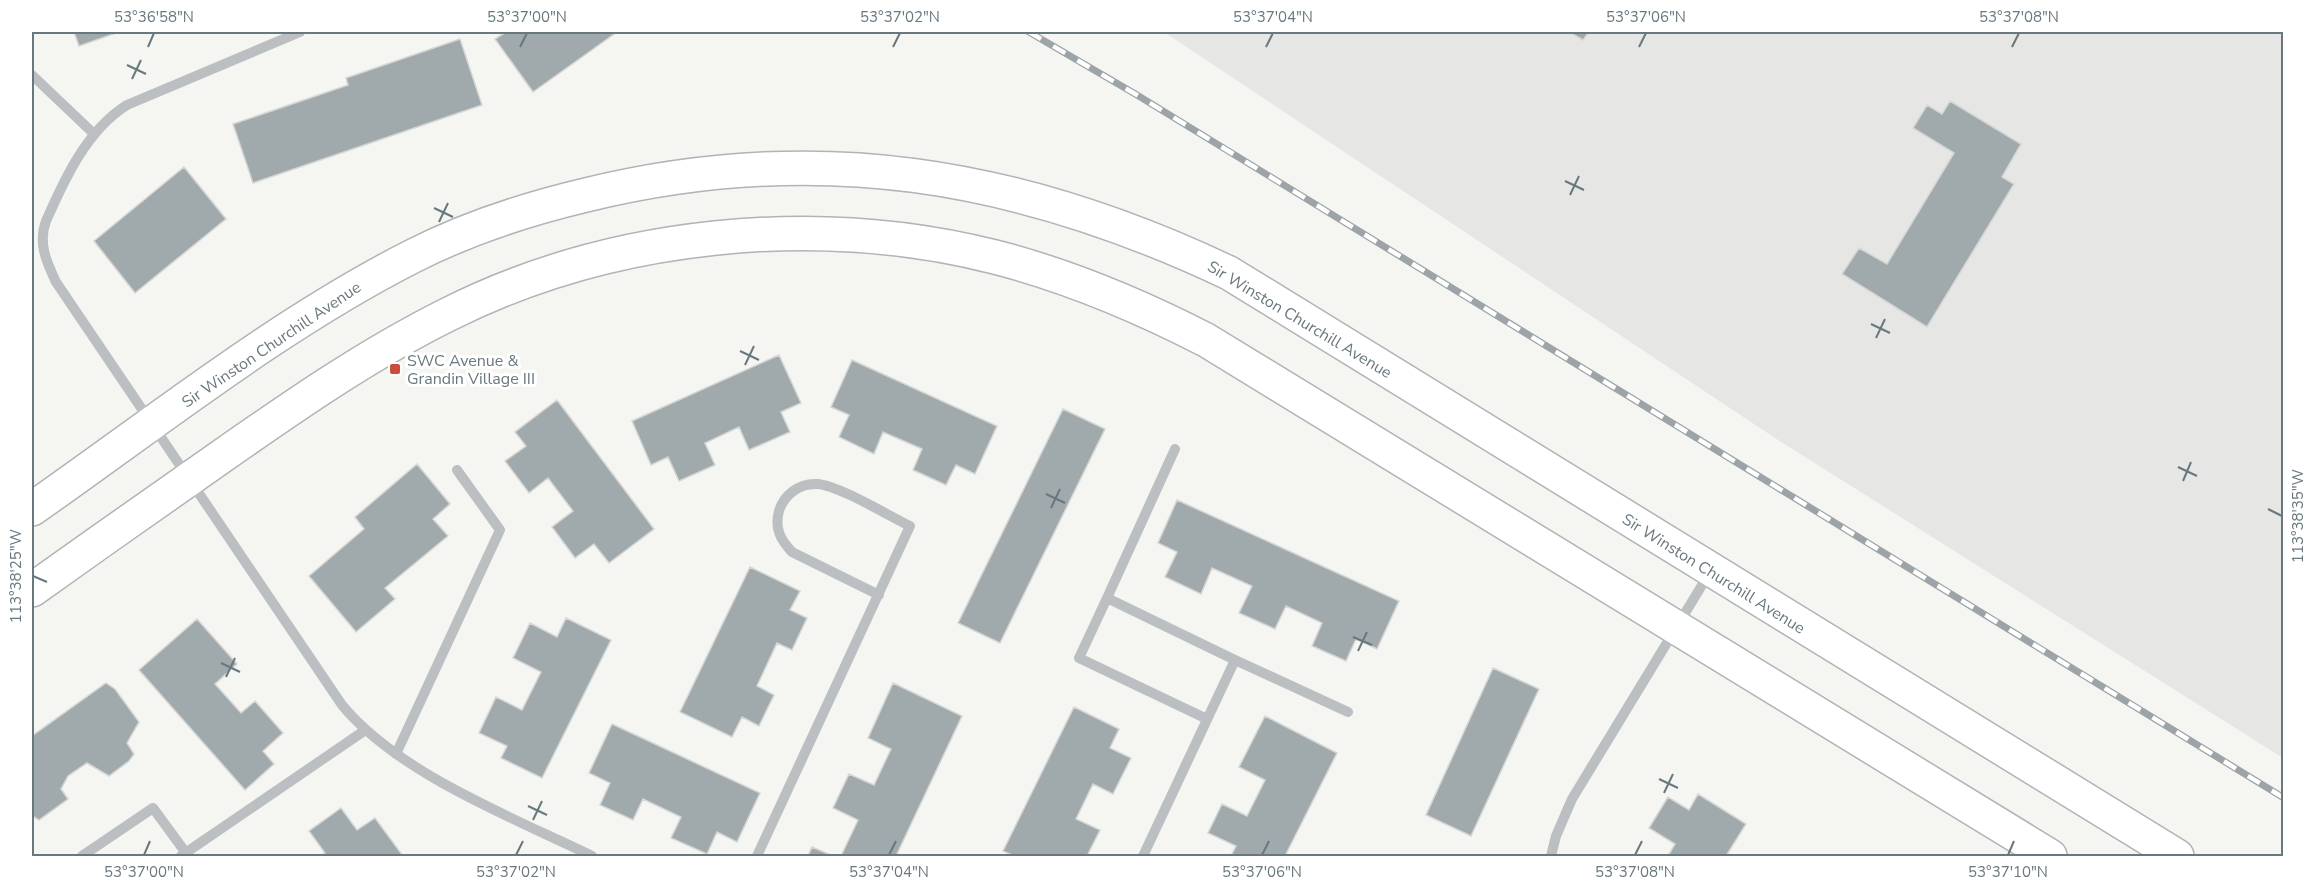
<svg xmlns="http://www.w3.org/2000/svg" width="2315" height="888" font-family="'Nunito Sans',sans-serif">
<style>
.built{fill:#e6e6e5}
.building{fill:#a0a9ac;stroke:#d6d6d5;stroke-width:1.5}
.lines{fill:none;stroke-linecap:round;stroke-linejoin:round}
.major-casing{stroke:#afb4b6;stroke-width:36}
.minor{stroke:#bbbfc2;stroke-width:10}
.major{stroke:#fff;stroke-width:33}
.rail-casing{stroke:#9da4a7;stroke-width:7}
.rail{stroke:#fff;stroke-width:4.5;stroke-dasharray:14;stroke-linecap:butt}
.ticks{fill:none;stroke:#68787f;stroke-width:2}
.poi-dot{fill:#cc4d3b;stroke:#fff;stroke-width:2}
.labels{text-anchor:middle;stroke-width:6;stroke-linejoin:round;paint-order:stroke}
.street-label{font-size:16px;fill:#68787f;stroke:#fff}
.poi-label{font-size:16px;fill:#68787f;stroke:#fff;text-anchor:start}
.neatline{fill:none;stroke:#68787f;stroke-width:2}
.ticks-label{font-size:15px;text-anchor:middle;fill:#68787f}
</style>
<rect width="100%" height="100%" fill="#f5f5f2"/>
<path class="built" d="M1164,32H2283V758L1775,438Z"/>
<path class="building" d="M74,32H119L79,46Z
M506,32H617L533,92L495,39Z
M1569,32H1589L1583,40Z
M460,39L482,105L253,183L233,124L348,85L346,78Z
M1950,101L2021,144L2002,177L2014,184L1927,327L1842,274L1859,248L1887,264L1954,153L1913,128L1927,105L1942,114Z
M184,167L226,219L135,293L94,241Z
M779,355L801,403L781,412L790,432L749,450L739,427L705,443L715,465L679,481L668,457L651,465L632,421Z
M852,360L997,426L975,474L956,465L946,485L913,470L922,449L883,432L874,454L839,437L849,415L831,407Z
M557,400L654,529L609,563L594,544L575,558L552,527L573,511L548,478L529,493L505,461L526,446L515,432Z
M1063,409L1105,429L1000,643L958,623Z
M417,464L450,504L433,519L448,536L385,588L395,599L356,632L309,576L364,529L355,517Z
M1177,500L1399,601L1377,649L1356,639L1346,661L1312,646L1322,623L1286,606L1275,629L1239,613L1252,586L1212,568L1201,594L1165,577L1177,552L1158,543Z
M750,567L800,591L790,610L807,618L792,650L777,643L757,686L774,695L759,726L742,717L732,737L680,712Z
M566,618L611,640L542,778L501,758L507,746L479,733L496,697L522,710L541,672L513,658L530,623L557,637Z
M197,619L237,664L215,684L241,713L255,701L283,733L263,751L274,764L245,790L139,670Z
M1493,668L1539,689L1471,836L1426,815Z
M106,683L115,689L139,722L127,743L134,754L129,761L109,776L87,763L68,776L61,789L68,799L39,820L32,816V736Z
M893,683L962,716L896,856H841L858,820L833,808L849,774L874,785L891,749L868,738Z
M1074,707L1119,729L1110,748L1131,758L1113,794L1093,784L1076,819L1100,830L1087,856H1014L1003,851Z
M1265,716L1337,753L1285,856H1231L1236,846L1208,833L1222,804L1247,816L1265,780L1239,767Z
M612,724L760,793L737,842L717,832L707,854L671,838L681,817L643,799L633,820L600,805L610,783L589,773Z
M1698,794L1746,824L1726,856H1668L1675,844L1649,828L1668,797L1689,810Z
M341,808L357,830L375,818L403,856H320L325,853L309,831Z
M812,847L833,856H808Z"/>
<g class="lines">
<g class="major-casing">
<path id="major" d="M32,509C155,423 279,324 413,256C468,228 527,209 586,195C815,139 1018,173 1229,273L2177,856
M32,590C95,545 159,500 222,456C295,405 367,355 447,315C611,232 817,212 995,257C1069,276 1138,305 1206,340L2050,856"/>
</g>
<path class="minor" d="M300,32L127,105C87,130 65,178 46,221C38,243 46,261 56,282L342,705C399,774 512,817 592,856
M32,75L93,133
M1107,598L1175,449
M1235,660L1348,712
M396,754L500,530L457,470
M82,856L153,808L186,853
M181,856L364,731
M757,856L910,526C889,516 838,485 817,484C799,483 784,495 779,511C774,529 781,540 792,552L879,595
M1143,856L1235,660L1107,598L1079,658L1207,719
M1551,856L1556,836L1572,799L1710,572"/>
<use href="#major" class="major"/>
<g class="rail-casing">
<path id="rail" d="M1029,32L1137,95L2284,798"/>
</g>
<use href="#rail" class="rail"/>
</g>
<path class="ticks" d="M148,47L154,33M520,47L527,33M893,47L900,33M1266,47L1273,33M1639,47L1646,33M2012,47L2019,33M127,65L146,74M132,79L141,60M1565,181L1584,190M1570,195L1579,176M434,208L453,217M439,222L448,203M1871,324L1890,333M1876,338L1885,319M740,351L759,360M745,365L754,346M2178,467L2197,476M2183,481L2191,462M1046,494L1065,503M1051,508L1060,489M2268,509L2282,516M33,576L47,582M1353,637L1372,645M1358,651L1367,632M221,663L240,672M226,677L235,658M1659,779L1678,788M1664,793L1673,774M528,806L547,815M533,820L542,801M144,855L150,841M516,855L523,841M889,855L896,841M1262,855L1269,841M1635,855L1642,841M2008,855L2014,841"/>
<rect class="poi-dot" x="389" y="363" width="12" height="12" rx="3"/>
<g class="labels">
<g class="street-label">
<text transform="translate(1300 319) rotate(31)" y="6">Sir Winston Churchill Avenue</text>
<text transform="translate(271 344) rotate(-34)" y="6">Sir Winston Churchill Avenue</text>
<text transform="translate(1714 573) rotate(32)" y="6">Sir Winston Churchill Avenue</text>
</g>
<g class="poi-label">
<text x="407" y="366">SWC Avenue &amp;<tspan x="407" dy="18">Grandin Village III</tspan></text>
</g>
</g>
<rect width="2315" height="888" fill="none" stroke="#ffffff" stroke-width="66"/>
<rect x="33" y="33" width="2249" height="822" class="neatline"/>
<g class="ticks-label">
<text x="154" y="22">53°36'58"N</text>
<text x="527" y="22">53°37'00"N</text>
<text x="900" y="22">53°37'02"N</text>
<text x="1273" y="22">53°37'04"N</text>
<text x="1646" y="22">53°37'06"N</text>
<text x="2019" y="22">53°37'08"N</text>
<text transform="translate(2298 516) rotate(-90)" y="5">113°38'35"W</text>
<text transform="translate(16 576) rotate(-90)" y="5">113°38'25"W</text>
<text x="144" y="877">53°37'00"N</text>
<text x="516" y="877">53°37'02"N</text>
<text x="889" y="877">53°37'04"N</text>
<text x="1262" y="877">53°37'06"N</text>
<text x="1635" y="877">53°37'08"N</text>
<text x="2008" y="877">53°37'10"N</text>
</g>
</svg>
